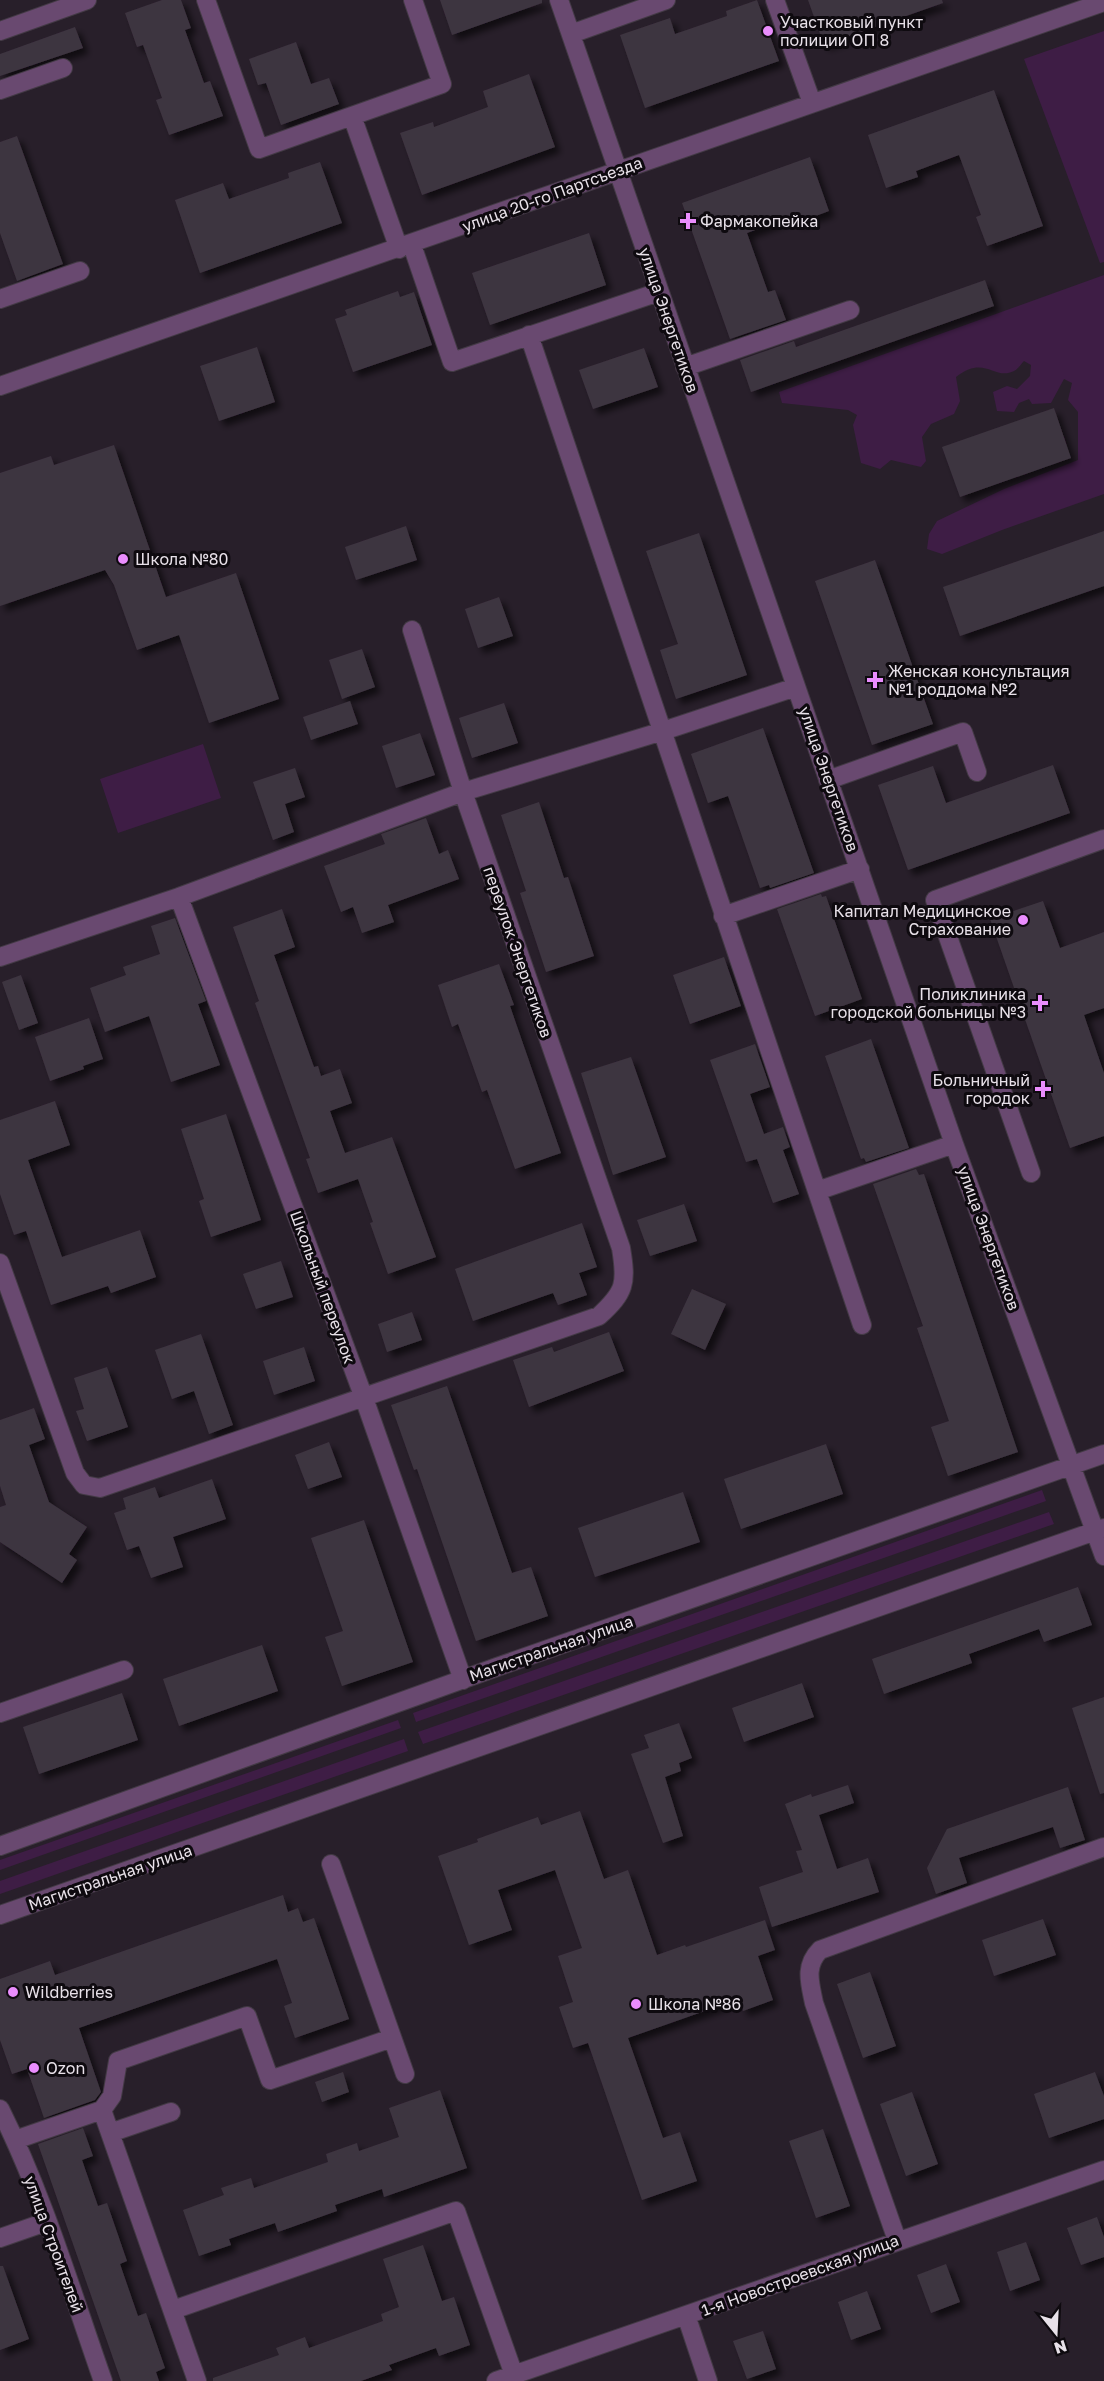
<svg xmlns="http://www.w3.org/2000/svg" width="1104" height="2381" font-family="'Golos Text',sans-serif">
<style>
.green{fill:#3e1d45}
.building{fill:#3e3440;filter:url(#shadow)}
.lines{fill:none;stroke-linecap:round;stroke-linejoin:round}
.minor-casing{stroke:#433a45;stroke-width:20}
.minor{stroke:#694970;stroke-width:18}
.poi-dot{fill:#ea8dfd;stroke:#0e0a0f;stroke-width:2}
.labels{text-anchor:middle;stroke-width:6;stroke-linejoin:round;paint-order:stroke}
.poi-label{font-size:16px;fill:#e8e1e9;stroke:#0e0a0f;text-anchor:start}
.street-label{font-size:16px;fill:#e8e1e9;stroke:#0e0a0f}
</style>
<defs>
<filter id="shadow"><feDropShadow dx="5.5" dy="5.5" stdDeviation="3" flood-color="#0009"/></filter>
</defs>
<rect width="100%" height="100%" fill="#281f2a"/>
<path class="green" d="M1104,31V262L1100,263L1024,59Z
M1104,275V494L1002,530L942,554L927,549L929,534L937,521L1004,489L1078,460V412L1068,400L1072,383L1064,379L1051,403L1032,404L1029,399L1019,403L1014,412L997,411L993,392L1007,386L1017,389L1030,376L1031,365L1024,361C1021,364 1018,369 1014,371C994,381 985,354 956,377L960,401L954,414L931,424L922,437L926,461L921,467L891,460L880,469L861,463L853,425L857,415L848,410L782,403L779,392Z
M203,744L221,798L118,833L100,779Z
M1042,1490L1046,1501L416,1722L413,1713Z
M1049,1512L1054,1524L423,1744L418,1732Z
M398,1720L401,1728L0,1870V1860Z
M404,1739L408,1751L0,1894V1881Z"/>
<path class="building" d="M162,0H181L191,28L185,30L204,83L210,81L223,116L169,135L156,100L162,98L143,45L137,47L125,13Z
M440,0H542V3L452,35Z
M757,0L779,61L645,108L620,35L670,18L675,34L727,16L726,11Z
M808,0H942L943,3L824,45Z
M75,27L83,48L0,76V54Z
M296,42L311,84L329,78L339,104L281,125L266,83L258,85L249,59Z
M529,74L555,147L422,195L400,133L433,122L434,127L488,107L483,91Z
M994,90L1043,226L987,246L976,217L981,215L959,155L916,171L918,177L886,188L868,135Z
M17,136L63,264L17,281L0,233V142Z
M810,157L829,211L797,223L794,216L747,233L768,292L775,290L786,320L730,339L682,203Z
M320,162L342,223L200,273L175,200L223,183L229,199L289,178L288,173Z
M589,233L606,285L490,325L472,273Z
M985,280L994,306L751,392L740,360L794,341L796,347Z
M398,291L400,297L414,292L432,345L353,372L335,319L347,315L345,310Z
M257,347L275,402L219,421L200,366Z
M644,348L658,387L593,409L579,370Z
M1054,408L1071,458L960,497L942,447Z
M114,445L166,597L236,573L279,699L209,723L179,635L137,650L114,585L105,570L0,606V473L51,456L54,465Z
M406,526L417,560L356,580L345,547Z
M1104,531V586L960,636L943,587Z
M699,533L747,675L676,699L660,650L678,644L646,551Z
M875,560L933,724L872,745L815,581Z
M499,597L513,636L478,648L465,609Z
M362,649L375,687L342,699L329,660Z
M350,701L358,724L311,740L303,717Z
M504,703L518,743L472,758L459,718Z
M763,728L814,873L770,888L769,885L760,888L728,796L708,803L691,754Z
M420,733L435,775L396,788L382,746Z
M1053,765L1070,813L908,870L878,785L933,766L946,803Z
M295,768L305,797L285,804L294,832L273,840L253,782Z
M539,802L564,878L568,877L594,956L546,972L520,893L526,891L501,815Z
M426,818L439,854L448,850L459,879L388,905L394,922L362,933L353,907L341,912L324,866L385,844L381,834Z
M821,894L822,897L826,896L862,999L815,1016L777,909Z
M1043,901L1060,948L1104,932V1008L1084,1015L1104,1073V1136L1070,1148L990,919Z
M282,909L295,947L274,955L314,1067L318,1066L321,1076L340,1069L352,1103L330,1111L345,1153L392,1137L436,1257L388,1274L370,1223L373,1222L358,1179L318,1193L306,1159L310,1158L255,1003L259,1001L233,927Z
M175,918L206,1001L198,1004L220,1065L171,1082L149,1016L105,1032L90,988L126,975L123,967L160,954L151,926Z
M724,957L741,1006L690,1024L673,975Z
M499,964L514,1005L510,1006L561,1153L515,1169L487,1090L482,1092L458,1024L452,1027L438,985Z
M21,975L38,1023L19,1030L2,982Z
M89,1018L103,1059L83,1066L84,1069L50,1081L35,1037Z
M871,1039L909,1148L866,1162L864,1158L861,1159L825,1056Z
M755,1044L770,1087L750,1094L764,1134L783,1127L790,1147L783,1150L799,1194L773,1203L757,1159L746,1162L710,1060Z
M631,1057L666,1157L613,1175L581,1073Z
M55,1101L70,1145L28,1160L62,1257L140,1230L156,1277L111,1293L108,1286L51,1305L26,1231L14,1235L0,1194V1120Z
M226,1114L261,1220L211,1237L199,1201L204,1199L181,1129Z
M916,1169L919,1175L924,1174L1018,1452L948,1476L931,1427L949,1421L917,1328L923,1326L873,1184Z
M684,1204L697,1241L650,1256L637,1220Z
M582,1223L597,1267L579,1273L587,1295L558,1305L553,1293L473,1321L455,1269Z
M281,1261L293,1297L256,1309L243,1274Z
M692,1289L726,1304L705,1350L671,1334Z
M412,1312L422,1340L387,1352L378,1324Z
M609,1332L624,1371L529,1407L513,1360L552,1347L554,1352Z
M201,1334L233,1425L209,1434L194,1391L172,1399L155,1350Z
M304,1347L315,1381L274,1395L263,1361Z
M107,1367L128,1427L87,1441L76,1411L84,1409L74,1378Z
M447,1386L512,1573L531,1567L548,1616L476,1641L417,1469L414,1470L391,1405Z
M34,1408L45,1439L29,1445L49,1502L87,1527L69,1554L77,1560L62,1583L0,1542V1507L6,1505L0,1486V1420Z
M329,1442L342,1477L308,1489L295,1455Z
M826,1444L843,1494L741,1529L724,1479Z
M212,1479L226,1519L173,1537L183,1567L151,1578L139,1546L127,1550L114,1513L126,1509L123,1498L155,1487L159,1498Z
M683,1492L700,1542L595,1577L578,1528Z
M364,1520L413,1662L342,1686L325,1637L343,1631L311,1538Z
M1078,1587L1092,1625L1044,1642L1039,1629L969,1654L972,1663L884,1694L872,1659Z
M262,1645L278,1691L179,1726L163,1679Z
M802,1683L814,1717L744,1742L732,1708Z
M122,1693L138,1740L39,1774L23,1727Z
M1104,1697V1793L1100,1794L1072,1708Z
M679,1723L692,1758L679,1763L681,1771L665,1777L683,1836L663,1843L631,1754L649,1748L644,1735Z
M848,1785L854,1803L819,1815L837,1869L868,1858L879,1892L772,1927L759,1887L803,1872L796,1851L802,1850L785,1804L811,1794L812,1797Z
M1068,1787L1085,1840L1060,1848L1053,1827L959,1858L967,1883L936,1894L927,1868L947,1829Z
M580,1811L604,1879L628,1870L657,1955L685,1945L686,1947L765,1920L775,1950L758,1956L773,2000L743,2011L739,1999L628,2038L663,2138L680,2132L697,2181L642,2200L588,2043L573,2048L559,2007L573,2002L558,1956L582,1948L555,1870L498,1890L512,1930L469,1945L438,1856L478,1842L477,1839L538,1817L541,1825Z
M283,1895L288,1912L298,1908L303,1922L314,1918L349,2019L295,2038L284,2006L292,2003L277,1959L79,2028L101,2092L95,2100L44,2118L27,2069L12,2074L0,2040V1979L50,1961L55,1975Z
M1043,1919L1056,1955L994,1976L982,1940Z
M870,1972L896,2046L863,2058L837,1984Z
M343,2072L349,2092L322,2102L315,2082Z
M1095,2072L1104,2096V2119L1049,2138L1034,2094Z
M440,2090L467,2168L384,2197L382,2189L335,2205L337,2211L278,2232L275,2223L229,2239L231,2245L199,2256L183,2210L224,2195L221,2188L251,2178L254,2188L328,2162L326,2154L357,2143L359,2151L399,2137L389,2108Z
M912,2092L938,2164L906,2176L880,2104Z
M83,2128L93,2156L82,2160L98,2206L107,2203L127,2261L120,2264L138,2316L146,2313L165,2368L156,2372L159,2381H121L38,2144Z
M823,2129L850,2206L816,2218L789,2141Z
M1097,2217L1104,2237V2257L1081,2265L1067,2228Z
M1026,2242L1040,2280L1010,2291L997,2252Z
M423,2245L442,2301L454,2297L470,2345L439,2356L436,2348L389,2365L392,2370L361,2381H213V2378L279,2355L276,2348L305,2337L309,2348L383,2321L381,2314L399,2307L383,2259Z
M946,2264L960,2302L931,2313L917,2275Z
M0,2266H3L29,2339L0,2350Z
M867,2291L881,2329L851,2340L838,2302Z
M763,2331L776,2369L747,2379L733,2341Z"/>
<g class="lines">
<g class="minor-casing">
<path id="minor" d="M206,0L259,149L442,84L413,0
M559,0L954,1144L1104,1556
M775,0L812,103
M0,31L87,0
M571,34L666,0
M0,90L63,68
M352,116L399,249
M412,245L452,362L659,292
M0,299L80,271
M529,335C641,665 750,995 862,1325
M685,367L850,310
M0,386L1104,2
M828,780L963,732L977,772
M179,897L364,1398L463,1680
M723,916L860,869
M0,957L179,897L463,792L663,731L796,687
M1031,1173L935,900L1104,839
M817,1191L954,1144
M0,1263L75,1473L84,1485L100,1488L599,1316C625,1292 627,1284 621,1248L463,792L412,630
M0,1713L124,1670
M0,1846L497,1667L1104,1454
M331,1864L405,2074
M0,1915L1104,1528
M0,2109C43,2195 71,2290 103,2381
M102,2110L112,2096L118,2061L247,2016L270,2080L392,2038
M110,2133L171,2112
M15,2140L102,2110L197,2381
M0,2238L46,2222
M897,2240L814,2003C810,1983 804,1966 820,1950L1104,1847
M173,2310L456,2211L514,2375
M686,2315L708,2381
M496,2381L1104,2170"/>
</g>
<use href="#minor" class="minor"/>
</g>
<g class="poi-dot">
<circle cx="768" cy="31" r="6"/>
<path d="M685 212h6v6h6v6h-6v6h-6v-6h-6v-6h6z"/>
<circle cx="123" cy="559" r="6"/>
<path d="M872 671h6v6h6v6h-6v6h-6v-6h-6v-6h6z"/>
<circle cx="1023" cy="920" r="6"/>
<path d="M1037 994h6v6h6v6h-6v6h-6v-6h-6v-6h6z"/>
<path d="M1040 1080h6v6h6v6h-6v6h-6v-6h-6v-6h6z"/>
<circle cx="13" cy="1992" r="6"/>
<circle cx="636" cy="2004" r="6"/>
<circle cx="34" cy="2068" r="6"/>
</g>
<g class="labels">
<g class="poi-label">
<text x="780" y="28">Участковый пункт<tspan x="780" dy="18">полиции ОП 8</tspan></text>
<text x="700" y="227">Фармакопейка</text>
<text x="135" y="565">Школа №80</text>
<text x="888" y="677">Женская консультация<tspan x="888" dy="18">№1 роддома №2</tspan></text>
<text x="1011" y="917" text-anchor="end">Капитал Медицинское<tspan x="1011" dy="18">Страхование</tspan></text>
<text x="1026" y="1000" text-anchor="end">Поликлиника<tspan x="1026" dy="18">городской больницы №3</tspan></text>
<text x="1030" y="1086" text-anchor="end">Больничный<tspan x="1030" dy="18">городок</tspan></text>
<text x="25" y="1998">Wildberries</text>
<text x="648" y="2010">Школа №86</text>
<text x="46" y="2074">Ozon</text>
</g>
<g class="street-label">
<text transform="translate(552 194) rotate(-20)" y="6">улица 20-го Партсъезда</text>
<text transform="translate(669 320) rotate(71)" y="6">улица Энергетиков</text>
<text transform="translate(829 779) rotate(71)" y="6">улица Энергетиков</text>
<text transform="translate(518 952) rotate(71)" y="6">переулок Энергетиков</text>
<text transform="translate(989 1238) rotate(70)" y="6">улица Энергетиков</text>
<text transform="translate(323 1287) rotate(70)" y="6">Школьный переулок</text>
<text transform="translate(551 1648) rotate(-19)" y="6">Магистральная улица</text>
<text transform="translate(110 1877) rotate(-19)" y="6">Магистральная улица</text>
<text transform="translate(54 2244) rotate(70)" y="6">улица Строителей</text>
<text transform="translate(800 2275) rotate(-20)" y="6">1-я Новостроевская улица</text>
</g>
</g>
<g transform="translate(1056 2333) rotate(162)" stroke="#0e0a0f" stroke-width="4.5" paint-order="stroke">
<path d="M0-4.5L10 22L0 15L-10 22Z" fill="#e8e1e9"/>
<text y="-9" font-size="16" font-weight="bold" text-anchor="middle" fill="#e8e1e9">N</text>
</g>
</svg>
